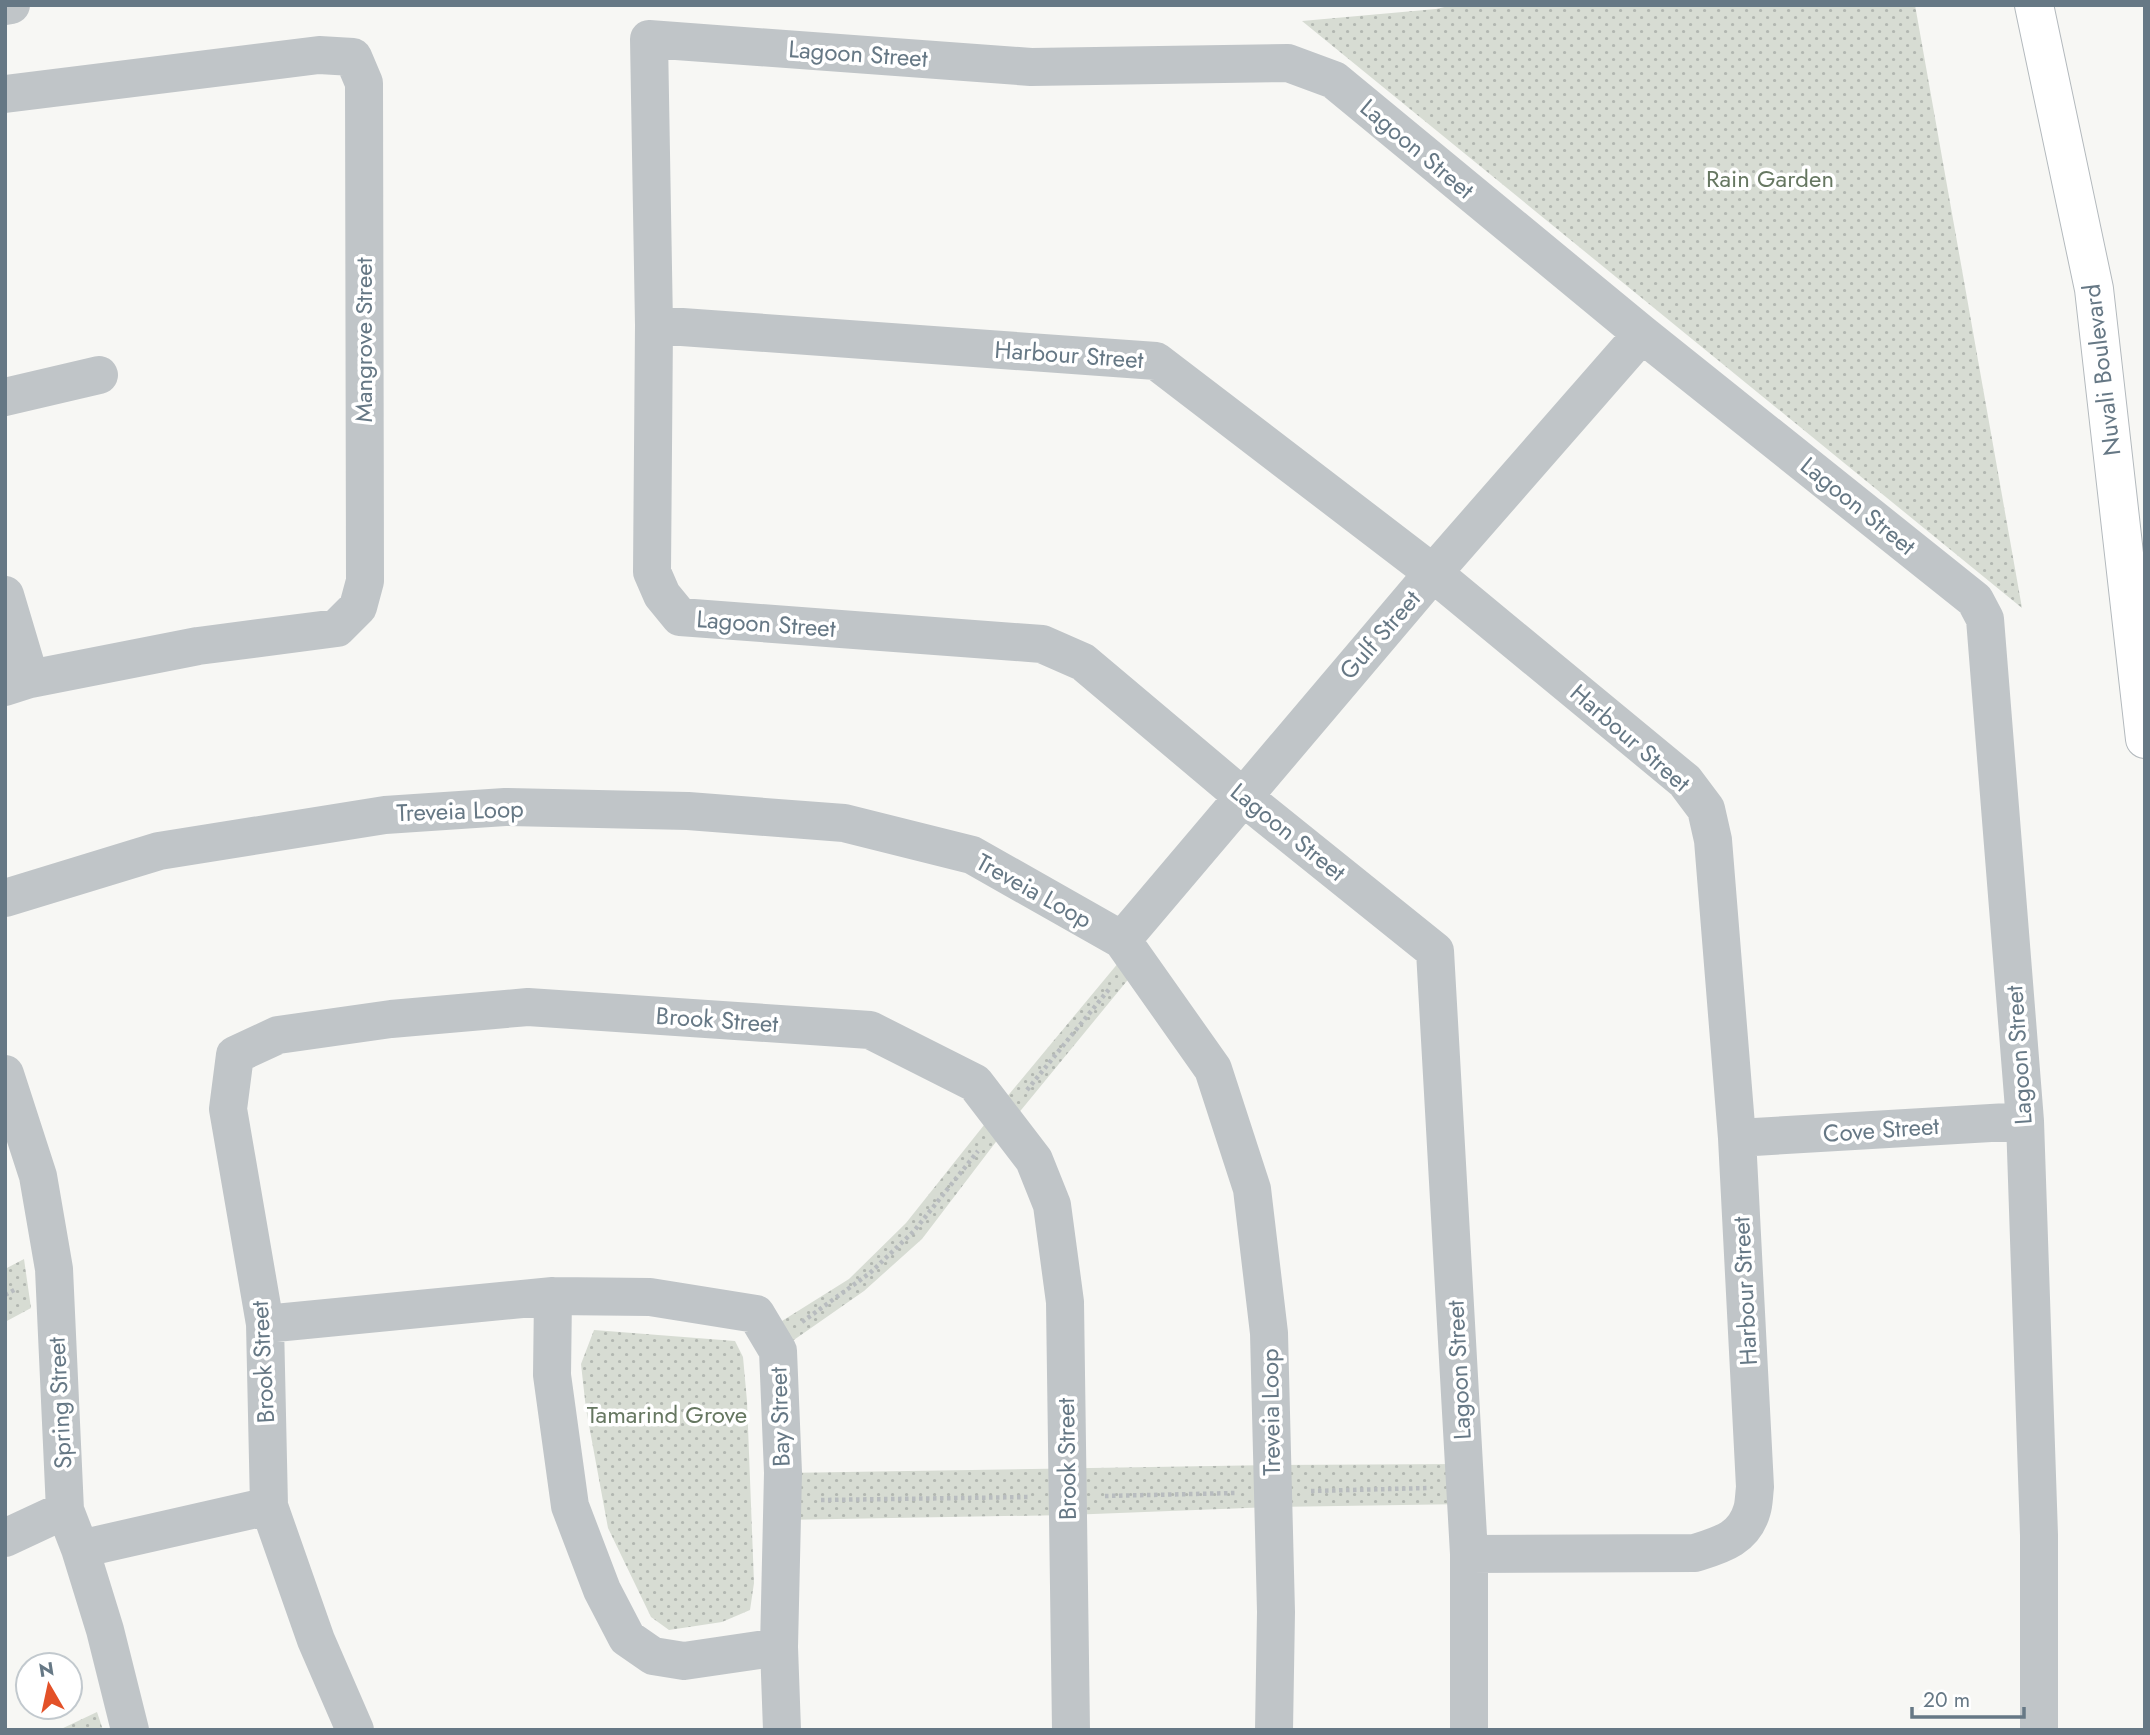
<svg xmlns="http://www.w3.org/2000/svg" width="2150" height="1735" font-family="Jost,sans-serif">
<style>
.park{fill:url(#park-dots)}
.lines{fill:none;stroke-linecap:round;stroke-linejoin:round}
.secondary-casing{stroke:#b3b9bd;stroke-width:40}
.path{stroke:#b8bcbf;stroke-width:4.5;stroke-dasharray:3.5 3.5;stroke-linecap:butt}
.street{stroke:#c0c5c8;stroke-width:38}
.secondary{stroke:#fff;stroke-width:38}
.labels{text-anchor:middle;stroke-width:7;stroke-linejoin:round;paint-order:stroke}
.street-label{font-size:24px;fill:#667885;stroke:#fff}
.park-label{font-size:24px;fill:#667761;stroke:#fff}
</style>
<defs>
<pattern id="park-dots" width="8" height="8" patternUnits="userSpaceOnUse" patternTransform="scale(1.75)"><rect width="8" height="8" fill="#d7dcd3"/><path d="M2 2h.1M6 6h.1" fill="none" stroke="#b2b7b1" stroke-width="1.8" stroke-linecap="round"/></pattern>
</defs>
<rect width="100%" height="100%" fill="#f7f7f4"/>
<path class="park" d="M1453,5H1915L2022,608L1302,21L1436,9Z
M1129,950L1140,965L1008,1126L922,1239L864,1291L778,1351L766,1331L849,1279L906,1223L996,1110Z
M24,1259L31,1308L5,1322V1269Z
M594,1330L735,1341L743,1357L747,1401L754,1583L750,1610L722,1622L669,1630L651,1617L608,1528L586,1409L581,1364Z
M1464,1464L1467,1504L1274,1507L1068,1515L781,1520L783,1473L1272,1465Z
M97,1712L103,1730H59Z"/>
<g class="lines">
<g class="secondary-casing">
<path id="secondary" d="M2034,5L2094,289L2145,739"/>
</g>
<path class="path" d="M1027,1090L1110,988
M5,1295L16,1289
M802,1322L870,1273L914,1231L978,1151
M1311,1491L1429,1488
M1105,1496L1236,1493
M821,1500L1030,1497"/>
<path class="street" d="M5,6L11,5
M5,94L319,55L353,57L364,83L365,581L358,607L337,628L198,646L30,679L5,687
M654,325L1156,361L1433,573L1685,781L1706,809L1713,840L1737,1138L1755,1487C1754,1495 1754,1504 1752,1510C1744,1539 1720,1545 1695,1553L1469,1554
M5,397L99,375
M5,595L30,679
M5,898L159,851L385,815L505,807L688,811L844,823L972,855L1122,940L1213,1069L1252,1189L1269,1333L1276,1612L1274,1730
M1122,940L1433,573L1642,334
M5,1074L38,1176L54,1269L65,1510L80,1549L105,1630L130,1730
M1737,1138L2025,1121
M553,1296L552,1375L570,1506L602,1590L627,1638L653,1656L684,1661L779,1647
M265,1324L553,1296L650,1297L756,1314L778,1351L783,1473L779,1647L782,1730
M5,1538L65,1510
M80,1549L269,1506
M355,1730L316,1640L269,1506L265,1324L228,1109L235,1055L278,1035L391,1019L528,1007L870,1030L975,1083L1034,1160L1052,1205L1065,1302L1071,1730
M1469,1730V1554L1435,951L1242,796L1083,662L1042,644L680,617L662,595L652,572L654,325L649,39L1031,67L1288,63L1334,80L1642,334L1975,600L1985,619L2025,1121L2039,1535V1730"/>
<use href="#secondary" class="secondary"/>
</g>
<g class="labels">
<g class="street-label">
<text transform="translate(858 54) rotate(4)" y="8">Lagoon Street</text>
<text transform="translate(1417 149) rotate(40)" y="8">Lagoon Street</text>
<text transform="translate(364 340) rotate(-90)" y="8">Mangrove Street</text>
<text transform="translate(1069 355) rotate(4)" y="8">Harbour Street</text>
<text transform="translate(2102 370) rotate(-97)" y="8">Nuvali Boulevard</text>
<text transform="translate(1858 506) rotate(39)" y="8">Lagoon Street</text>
<text transform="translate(766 624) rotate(4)" y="8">Lagoon Street</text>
<text transform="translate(1380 635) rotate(-49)" y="8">Gulf Street</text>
<text transform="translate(1630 738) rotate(41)" y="8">Harbour Street</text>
<text transform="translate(460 811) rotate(-2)" y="8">Treveia Loop</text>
<text transform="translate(1288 832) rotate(39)" y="8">Lagoon Street</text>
<text transform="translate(1034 891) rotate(29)" y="8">Treveia Loop</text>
<text transform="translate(717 1020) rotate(4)" y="8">Brook Street</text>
<text transform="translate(2019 1055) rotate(-94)" y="8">Lagoon Street</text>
<text transform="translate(1881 1130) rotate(-4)" y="8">Cove Street</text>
<text transform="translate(1745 1291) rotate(-93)" y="8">Harbour Street</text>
<text transform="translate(263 1362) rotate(-93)" y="8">Brook Street</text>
<text transform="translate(1459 1370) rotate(-93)" y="8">Lagoon Street</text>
<text transform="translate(60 1403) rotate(-93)" y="8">Spring Street</text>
<text transform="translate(1271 1412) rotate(-91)" y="8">Treveia Loop</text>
<text transform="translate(780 1417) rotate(-92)" y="8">Bay Street</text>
<text transform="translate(1067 1459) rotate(-91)" y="8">Brook Street</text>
</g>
<g class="park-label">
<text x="1770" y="187">Rain Garden</text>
<text x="667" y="1423">Tamarind Grove</text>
</g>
</g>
<rect width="2150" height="1735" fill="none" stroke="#667885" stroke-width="14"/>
<g transform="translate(49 1686) rotate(351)"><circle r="33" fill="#ffffff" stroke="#c2c9ce" stroke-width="2"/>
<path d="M0-5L12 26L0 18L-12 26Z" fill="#e35128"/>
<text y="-10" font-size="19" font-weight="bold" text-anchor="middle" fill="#667885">N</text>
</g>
<path d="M1912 1707v10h112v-10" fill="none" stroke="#667885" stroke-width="3.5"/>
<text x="1923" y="1707" font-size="21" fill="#667885" stroke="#ffffff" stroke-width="5" paint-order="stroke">20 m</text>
</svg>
